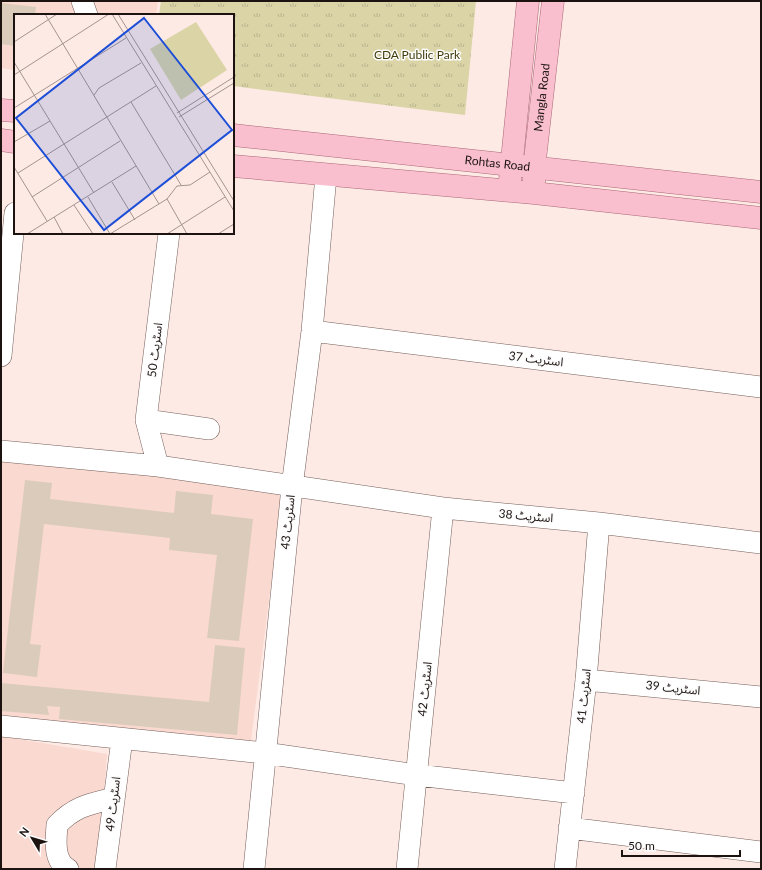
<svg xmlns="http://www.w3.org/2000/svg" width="762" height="870" font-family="Lato,'Noto Sans Arabic',sans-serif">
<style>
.built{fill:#fad9d0}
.park{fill:url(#park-tufts)}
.building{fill:#dbcbba}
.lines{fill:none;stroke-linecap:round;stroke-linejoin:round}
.minor-casing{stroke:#745f5a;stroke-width:22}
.major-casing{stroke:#aa6777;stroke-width:23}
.minor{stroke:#fff;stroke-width:21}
.major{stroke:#fabfce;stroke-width:22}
.labels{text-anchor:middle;stroke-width:3;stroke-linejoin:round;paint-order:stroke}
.park-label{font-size:12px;fill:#433c0c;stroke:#fcfcfc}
.street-label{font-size:12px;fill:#1c1311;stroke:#fcfcfc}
.inset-road{fill:none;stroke:#a39490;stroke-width:1}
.view{fill:#1d4ed8;fill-opacity:0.15;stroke:#1d4ed8;stroke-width:2}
.inset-edge{fill:none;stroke:#1c1311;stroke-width:2}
</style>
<defs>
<pattern id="park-tufts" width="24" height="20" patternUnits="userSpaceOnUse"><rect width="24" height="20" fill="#dad4a7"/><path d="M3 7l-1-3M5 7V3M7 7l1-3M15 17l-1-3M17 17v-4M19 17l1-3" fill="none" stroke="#bab58f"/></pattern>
</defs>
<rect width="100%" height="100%" fill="#fdeae4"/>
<path class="built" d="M1,1H158L156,15H15V70L1,68Z
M2,457L283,490L251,741L1,718Z
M1,736L107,754L98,869H1Z"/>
<path class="park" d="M161,1H476L465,115L233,86V15H159Z"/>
<path class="building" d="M1,3L36,7L35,15H15V46L1,44Z
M25,480L52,483L50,499L174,513L176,491L213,495L211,514L253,519L239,641L207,638L217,555L169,550L170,538L44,524L30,644L41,645L37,677L3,673Z
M215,645L245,648L237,735L59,719L60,707L47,706L49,715L1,711V683L209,702Z"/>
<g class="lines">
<g class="minor-casing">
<path id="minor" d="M82,1L87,15
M312,331L761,387
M1,356L15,213
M146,420L209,429
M1,451L158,466L443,508L599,523L761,543
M158,466L146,420L169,233
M586,680L761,697
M1,726L265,753L417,775L574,793
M569,828L761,852
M68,869C53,861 56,839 57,825C75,806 90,804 114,798
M105,869L122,739
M254,869L292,487L312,331L326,176
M407,869L443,508
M565,869L586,680L599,523"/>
</g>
<g class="major-casing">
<g id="major">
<path d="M1,110L15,111"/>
<path id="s1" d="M233,135L761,192"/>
<path d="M1,140L15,142"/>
<path d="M233,166L534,193L761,218"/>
<path d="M510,180L528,1"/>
<path id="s2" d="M534,182V168L553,1"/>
</g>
</g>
<use href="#minor" class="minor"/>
<use href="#major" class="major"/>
</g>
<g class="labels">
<g class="park-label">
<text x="417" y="59">CDA Public Park</text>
</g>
<g class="street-label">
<text dy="4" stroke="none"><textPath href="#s2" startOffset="85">Mangla Road</textPath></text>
<text dy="4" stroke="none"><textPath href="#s1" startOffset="266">Rohtas Road</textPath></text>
<text transform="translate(155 350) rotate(-83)" y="4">اسٹریٹ 50</text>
<text transform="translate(536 359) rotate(7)" y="4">اسٹریٹ 37</text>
<text transform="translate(526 516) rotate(5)" y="4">اسٹریٹ 38</text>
<text transform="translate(288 522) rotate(-84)" y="4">اسٹریٹ 43</text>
<text transform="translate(673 688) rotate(6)" y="4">اسٹریٹ 39</text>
<text transform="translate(425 689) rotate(-84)" y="4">اسٹریٹ 42</text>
<text transform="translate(584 696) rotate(-84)" y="4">اسٹریٹ 41</text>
<text transform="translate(113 804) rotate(-83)" y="4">اسٹریٹ 49</text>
</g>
</g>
<g transform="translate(14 14)">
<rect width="220" height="220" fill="#fdeae4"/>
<path d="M182,8L213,56L167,86L136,35Z" fill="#dad4a7"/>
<path class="inset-road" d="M31,0L145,190M98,0L220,197M104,0L220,187M0,28L43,0M0,48L80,179M0,61L95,0M80,81L85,74L127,49M117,88L167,171M0,94L112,24M163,99L220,63M165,103L220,69M0,128L36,107M0,153L33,207M4,159L142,72M98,168L121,206M18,183L106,127M74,183L96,220M153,185L173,220M60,191L79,220M40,203L49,220M13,220L122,152M96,220L153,185L163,172L176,171L196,158M153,220L211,183M204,220L220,210"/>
<path class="view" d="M130,4L218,116L90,216L2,104Z"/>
<rect width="220" height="220" class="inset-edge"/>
</g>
<rect width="762" height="870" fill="none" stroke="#1c1311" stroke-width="4"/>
<g transform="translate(32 838) rotate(308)" stroke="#fcfcfc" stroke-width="3" paint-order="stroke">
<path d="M0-3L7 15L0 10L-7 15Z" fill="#1c1311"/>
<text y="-6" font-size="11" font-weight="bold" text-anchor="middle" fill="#1c1311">N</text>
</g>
<path d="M622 850v6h118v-6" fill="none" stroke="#1c1311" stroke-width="2"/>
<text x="628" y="850" font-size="12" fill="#1c1311" stroke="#fcfcfc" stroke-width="3" paint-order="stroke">50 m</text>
</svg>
